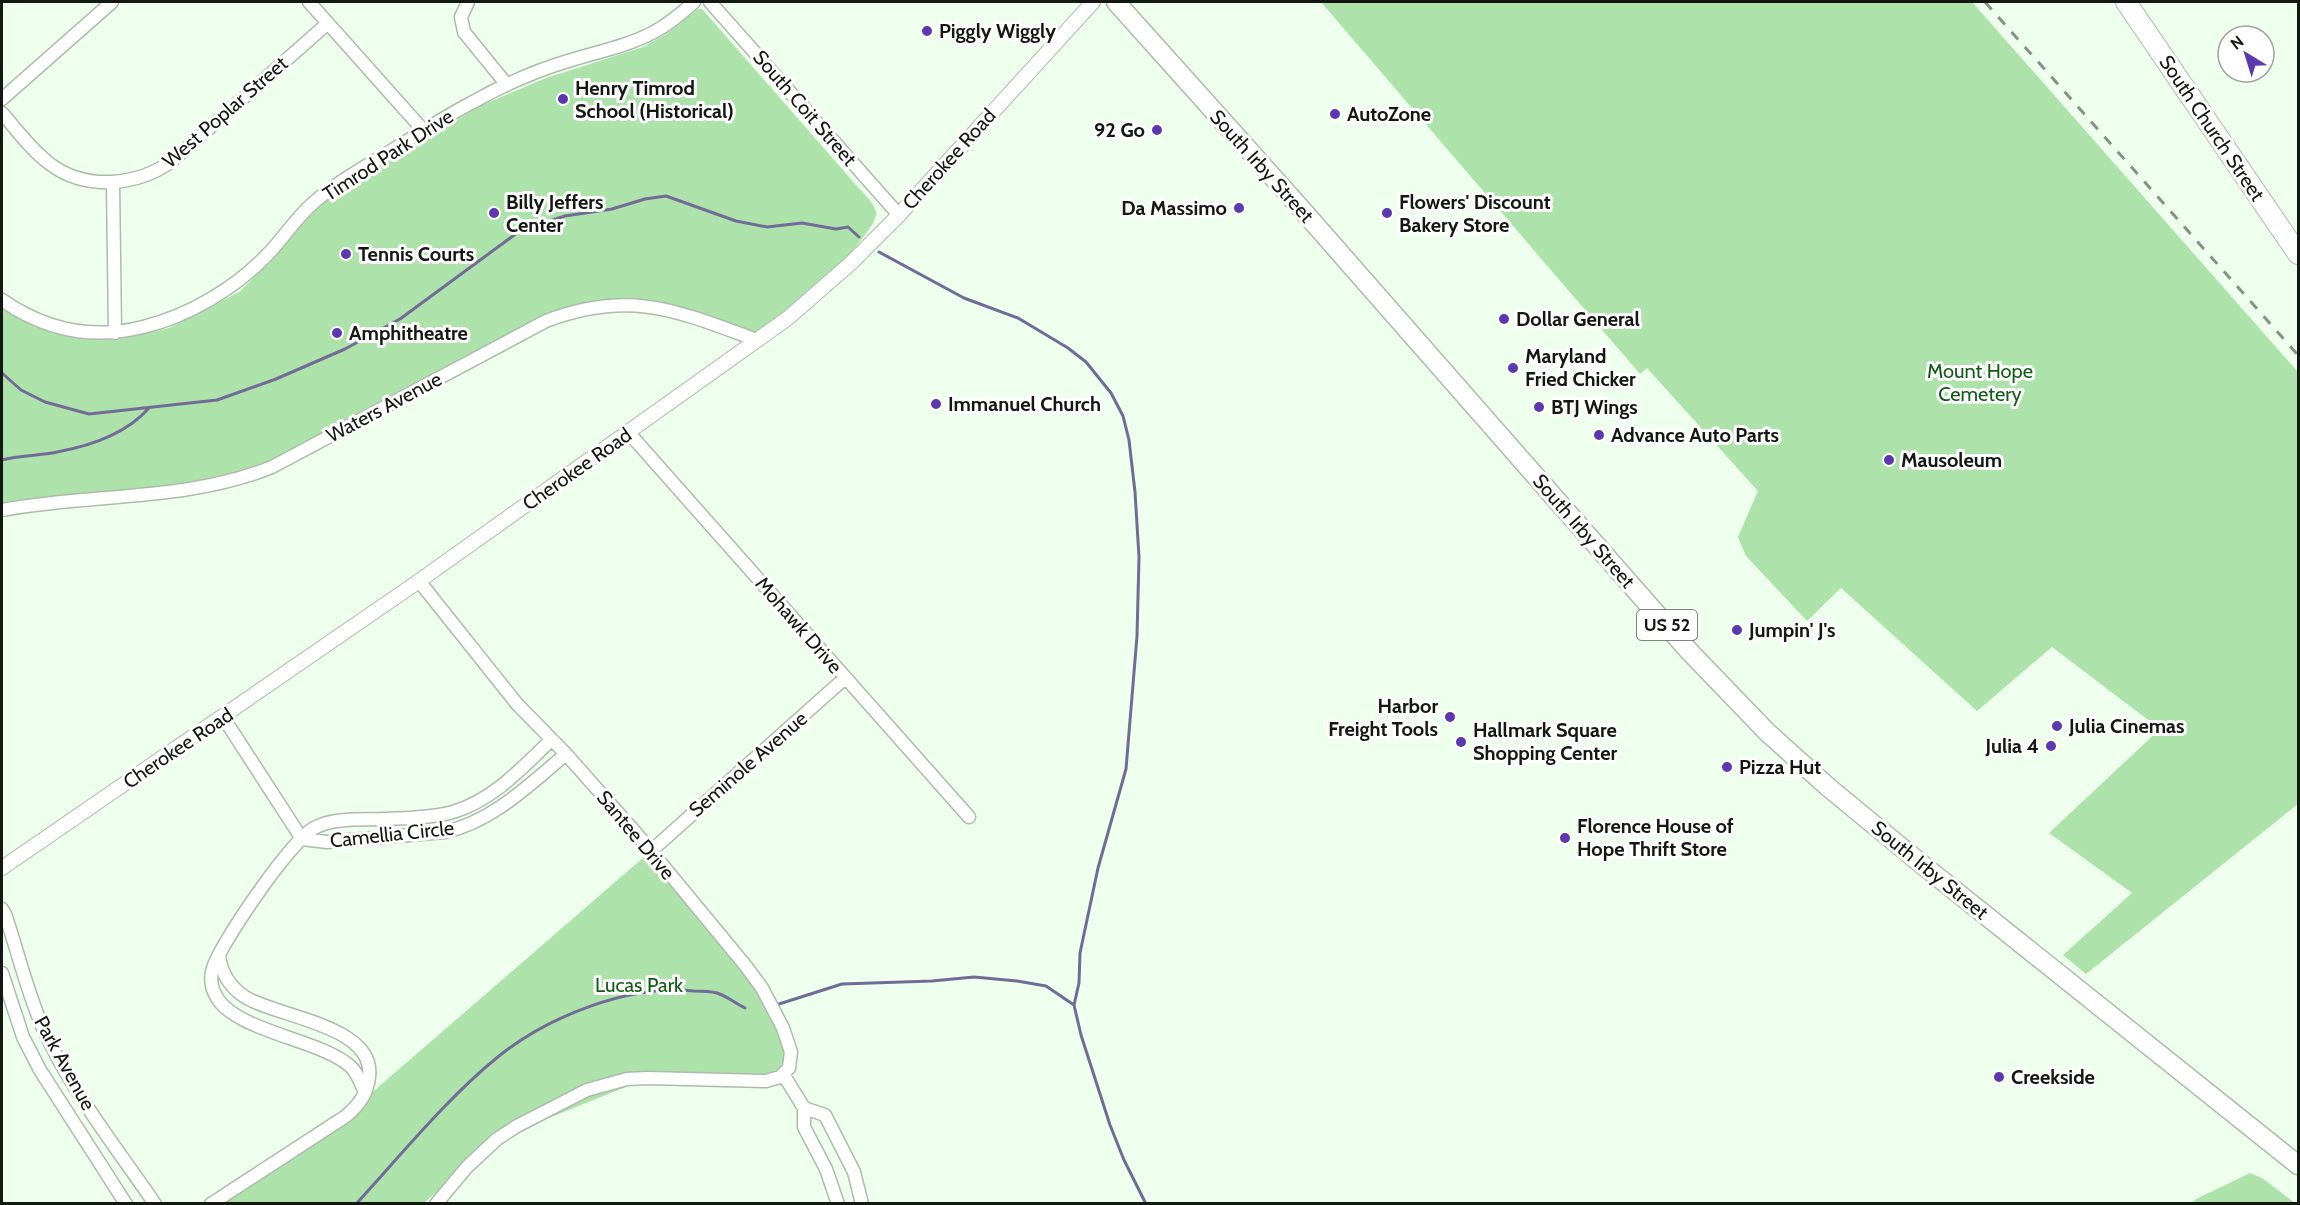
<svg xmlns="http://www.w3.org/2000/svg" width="2300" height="1205" font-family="Cabin,sans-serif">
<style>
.green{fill:#ade3aa}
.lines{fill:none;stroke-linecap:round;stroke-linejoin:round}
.stream{stroke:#726b97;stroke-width:3}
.minor-casing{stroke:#acbcab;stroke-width:15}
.tertiary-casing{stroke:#acbcab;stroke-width:16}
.primary-casing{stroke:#acbcab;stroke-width:21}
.trunk-casing{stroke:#acbcab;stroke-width:22}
.minor{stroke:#fff;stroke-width:12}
.tertiary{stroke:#fff;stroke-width:14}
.primary{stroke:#fff;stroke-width:18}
.trunk{stroke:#fff;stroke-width:20}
.rail{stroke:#879286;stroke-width:3;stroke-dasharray:10 10;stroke-linecap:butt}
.poi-dot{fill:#5c38b0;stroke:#fff;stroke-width:2}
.labels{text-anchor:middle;stroke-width:6;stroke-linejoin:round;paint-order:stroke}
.shield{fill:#fff;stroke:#5a5d59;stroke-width:1.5}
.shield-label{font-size:18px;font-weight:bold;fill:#131812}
.poi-label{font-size:20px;font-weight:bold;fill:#131812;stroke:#fff;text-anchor:start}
.street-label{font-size:20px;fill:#131812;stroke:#fff}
.park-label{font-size:20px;fill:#0f5c14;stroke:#fff}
</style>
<rect width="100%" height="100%" fill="#efffed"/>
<path class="green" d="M1321,2H1972L2298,372V804L2086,974L2063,955L2132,893L2049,833L2160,729L2052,647L1977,711L1841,588L1807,621L1746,556L1738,537L1758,491L1647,368L1640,374Z
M698,9H702L856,185C862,192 878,206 876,215C875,222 869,229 865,235C833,278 795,303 752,335L688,312L567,311L284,459L241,475L182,488L2,508V307L15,316L61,334L116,340L169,328L239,292L278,254L297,229L327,199L357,180L482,105L546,78L643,47L666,34Z
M651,851L745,965L790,1044L775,1080L648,1078L497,1139L424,1203L211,1204L361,1102Z
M2250,1173L2262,1178L2295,1203H2192L2196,1199Z"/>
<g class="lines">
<path class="stream" d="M879,252L964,298L1018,318L1068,348L1086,362L1111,393L1123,416L1129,440L1135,492L1139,557L1137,636L1126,769L1098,868L1080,953L1079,983L1074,1005L1081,1035L1110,1125L1124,1160L1146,1204
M2,373L21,390L45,402L89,414L217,400L276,379L345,349L400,319L521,230L565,216L612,209L645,199L666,196L736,221L767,227L802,223L836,229L848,227L859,237
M2,460C20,455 39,456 57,452C90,446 126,434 149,408
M779,1004L842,984L932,981L974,977L1017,981L1046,986L1074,1005
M356,1204C401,1155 448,1097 499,1056C549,1016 630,984 694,991C702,991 710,991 717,993C727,996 736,1004 745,1008"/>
<g class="minor-casing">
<path id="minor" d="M309,2L424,131
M468,2L461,17L464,32L507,85
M710,2L899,215
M2,99L112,2
M2,113C17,130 31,150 50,164C86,191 137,186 172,161L328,23
M113,182L115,333
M2,300C45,330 92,340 143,327C189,316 235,288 267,255C283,239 295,219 312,204C338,181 370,164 399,146C423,131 448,115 473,102C503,85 535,71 568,61C597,52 628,46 654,32C669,24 682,13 694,2
M628,432L969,817
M2,510C92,493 185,502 272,467L546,321C631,289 677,311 757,340
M419,581L517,704L566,754L636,833L745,965L762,988L783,1028L791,1052L789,1068L780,1077L766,1081L648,1078L627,1079L587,1090L517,1126L497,1139L467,1167L436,1204
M223,717L302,839
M302,839L327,842L445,832C493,821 529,785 566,754
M651,851L845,678
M2,909L5,914C18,952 27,992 43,1028C71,1091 116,1147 155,1204
M2,973L23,1037L40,1070L126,1204
M783,1074L804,1108V1127L826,1169L838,1204
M365,1093C361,1084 358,1073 350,1066C320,1039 231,1031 215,994C211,987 210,976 213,968C222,941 290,842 314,828C334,817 363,820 385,819C407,818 431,818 453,812C493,800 522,768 551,740
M804,1108L825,1115L854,1172L862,1204
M211,1204L346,1116C359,1105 367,1094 369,1077C376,1025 276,1017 245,997C230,987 221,973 219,955"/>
</g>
<g class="tertiary-casing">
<path id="tertiary" d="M2,868L419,581L788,318L851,263L899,215L1093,2"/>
</g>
<g class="primary-casing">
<path id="primary" d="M1116,2L1297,204L1689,651L1767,732L1828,787L1924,866L2298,1165"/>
</g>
<g class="trunk-casing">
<path id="trunk" d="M2126,2L2298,254"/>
</g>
<use href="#minor" class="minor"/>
<use href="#tertiary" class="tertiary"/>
<use href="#primary" class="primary"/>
<use href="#trunk" class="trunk"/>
<path class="rail" d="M1985,2L2298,355"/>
</g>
<g class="poi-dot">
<circle cx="927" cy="31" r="6"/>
<circle cx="563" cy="99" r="6"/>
<circle cx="1335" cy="114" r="6"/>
<circle cx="1157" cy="130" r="6"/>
<circle cx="1239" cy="208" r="6"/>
<circle cx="494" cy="213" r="6"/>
<circle cx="1387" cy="213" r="6"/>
<circle cx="346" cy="254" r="6"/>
<circle cx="1504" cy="319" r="6"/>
<circle cx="337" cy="333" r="6"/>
<circle cx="1513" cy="368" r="6"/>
<circle cx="936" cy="404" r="6"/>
<circle cx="1539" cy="407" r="6"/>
<circle cx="1599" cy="435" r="6"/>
<circle cx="1889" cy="460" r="6"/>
<circle cx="1737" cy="630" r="6"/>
<circle cx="1450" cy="717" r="6"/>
<circle cx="2057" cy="726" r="6"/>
<circle cx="1461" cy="742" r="6"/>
<circle cx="2051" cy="746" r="6"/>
<circle cx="1727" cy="767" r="6"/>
<circle cx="1565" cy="838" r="6"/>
<circle cx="1999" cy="1077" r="6"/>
</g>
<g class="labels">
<rect class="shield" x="1637" y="610" width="60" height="30" rx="4.5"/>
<g class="shield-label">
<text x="1667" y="631">US 52</text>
</g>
<g class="poi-label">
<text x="939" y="38">Piggly Wiggly</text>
<text x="575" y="95">Henry Timrod<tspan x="575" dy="23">School (Historical)</tspan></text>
<text x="1347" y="121">AutoZone</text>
<text x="1145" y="137" text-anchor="end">92 Go</text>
<text x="506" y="209">Billy Jeffers<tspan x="506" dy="23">Center</tspan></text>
<text x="1399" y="209">Flowers' Discount<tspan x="1399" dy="23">Bakery Store</tspan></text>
<text x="1227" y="215" text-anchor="end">Da Massimo</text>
<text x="358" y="261">Tennis Courts</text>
<text x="1516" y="326">Dollar General</text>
<text x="349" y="340">Amphitheatre</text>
<text x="1525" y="363">Maryland<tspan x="1525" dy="23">Fried Chicker</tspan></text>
<text x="948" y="411">Immanuel Church</text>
<text x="1551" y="414">BTJ Wings</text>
<text x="1611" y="442">Advance Auto Parts</text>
<text x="1901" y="467">Mausoleum</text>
<text x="1749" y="637">Jumpin' J's</text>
<text x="1438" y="713" text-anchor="end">Harbor<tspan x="1438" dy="23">Freight Tools</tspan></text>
<text x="2069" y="733">Julia Cinemas</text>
<text x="1473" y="737">Hallmark Square<tspan x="1473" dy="23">Shopping Center</tspan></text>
<text x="2039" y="753" text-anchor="end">Julia 4</text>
<text x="1739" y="774">Pizza Hut</text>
<text x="1577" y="833">Florence House of<tspan x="1577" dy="23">Hope Thrift Store</tspan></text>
<text x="2011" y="1084">Creekside</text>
</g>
<g class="street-label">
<text transform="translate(805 108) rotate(49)" y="7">South Coit Street</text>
<text transform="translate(225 112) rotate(-41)" y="7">West Poplar Street</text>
<text transform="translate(2212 128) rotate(56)" y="7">South Church Street</text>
<text transform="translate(388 155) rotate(-33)" y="7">Timrod Park Drive</text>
<text transform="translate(949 159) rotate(-48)" y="7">Cherokee Road</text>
<text transform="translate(1262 166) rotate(48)" y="7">South Irby Street</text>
<text transform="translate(384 407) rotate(-28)" y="7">Waters Avenue</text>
<text transform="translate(577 469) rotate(-35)" y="7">Cherokee Road</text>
<text transform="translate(1584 531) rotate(49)" y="7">South Irby Street</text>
<text transform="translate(799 625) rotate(49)" y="7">Mohawk Drive</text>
<text transform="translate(178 748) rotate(-34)" y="7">Cherokee Road</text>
<text transform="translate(748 764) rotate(-41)" y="7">Seminole Avenue</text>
<text transform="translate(392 834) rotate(-6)" y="7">Camellia Circle</text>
<text transform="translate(636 835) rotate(50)" y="7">Santee Drive</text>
<text transform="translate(1930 870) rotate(39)" y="7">South Irby Street</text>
<text transform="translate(65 1063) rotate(61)" y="7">Park Avenue</text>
</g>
<g class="park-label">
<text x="1980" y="378">Mount Hope<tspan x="1980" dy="23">Cemetery</tspan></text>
<text x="639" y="992">Lucas Park</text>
</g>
</g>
<rect width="2300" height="1205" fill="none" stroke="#131812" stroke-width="6"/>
<g transform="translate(2246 54) rotate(322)"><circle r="28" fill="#ffffff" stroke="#a1a3a0" stroke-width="1.5"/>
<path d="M0-4.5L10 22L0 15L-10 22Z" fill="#5c38b0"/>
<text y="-9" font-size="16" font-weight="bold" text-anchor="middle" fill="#131812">N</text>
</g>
</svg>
